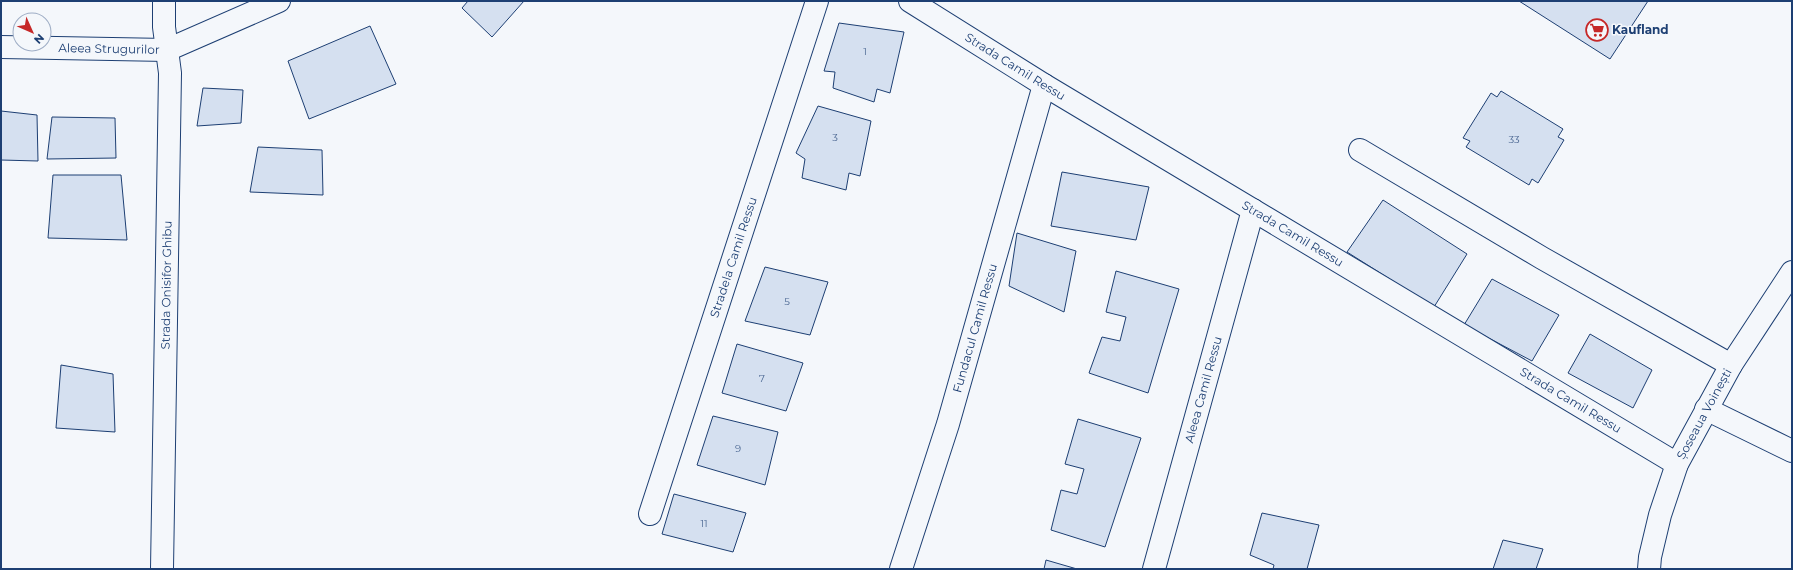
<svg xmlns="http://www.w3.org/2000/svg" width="1793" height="570" font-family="Montserrat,sans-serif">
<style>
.building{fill:#d5e0f0;stroke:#1d3f73}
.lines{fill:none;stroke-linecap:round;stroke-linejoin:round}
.street-casing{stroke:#1d3f73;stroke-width:24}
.secondary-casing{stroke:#1d3f73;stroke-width:24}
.street{stroke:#f4f7fb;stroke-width:22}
.secondary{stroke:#f4f7fb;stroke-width:22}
.labels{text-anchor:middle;stroke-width:3;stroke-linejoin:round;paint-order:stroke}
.number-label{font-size:10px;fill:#4b6792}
.poi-label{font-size:12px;font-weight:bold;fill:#1d3f73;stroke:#f4f7fb;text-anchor:start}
.street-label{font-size:12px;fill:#1d3f73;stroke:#f4f7fb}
</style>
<rect width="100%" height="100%" fill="#f4f7fb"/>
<path class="building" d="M468,1H524L492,37L462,8Z
M1519,1H1648L1610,59Z
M839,23L904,32L890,93L877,89L874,102L833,88L835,72L824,71Z
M370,26L396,84L309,119L288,61Z
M203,88L243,90L241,123L197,126Z
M1501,91L1563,129L1558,137L1564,140L1538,183L1532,179L1529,185L1466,147L1470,141L1463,138L1491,93L1497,97Z
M818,106L871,121L860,176L849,173L846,190L802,178L805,159L796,153Z
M1,111L37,115L38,161L1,160Z
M52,117L115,118L116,158L47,159Z
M258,147L322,150L323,195L250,192Z
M1062,172L1149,187L1136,240L1051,226Z
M53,175H121L127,240L48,238Z
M1383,200L1467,254L1434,307L1347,252Z
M1017,233L1076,251L1064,312L1009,286Z
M765,267L828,282L810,335L745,321Z
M1116,271L1179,289L1148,393L1089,373L1102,337L1120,341L1126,317L1106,312Z
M1492,279L1559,315L1532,361L1464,325Z
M1590,334L1652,370L1633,408L1568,373Z
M737,344L803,363L786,411L722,393Z
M61,365L113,374L115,432L56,428Z
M713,416L778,432L765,485L697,465Z
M1078,419L1141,438L1105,547L1051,530L1061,490L1077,494L1084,469L1065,464Z
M674,494L746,513L733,552L662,534Z
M1262,513L1319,525L1307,569H1273L1274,565L1250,555Z
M1503,540L1543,549L1536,569H1493Z
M1046,560L1077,569H1044Z"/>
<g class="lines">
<g class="street-casing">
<g id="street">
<path id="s1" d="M910,1L1044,85L1677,464"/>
<path id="s2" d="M1,47L167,50L279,1"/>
<path d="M1360,150L1542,258L1731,365"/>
<path d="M1706,409L1792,451"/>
<path id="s3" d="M650,514L817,1"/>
<path id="s4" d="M162,569L170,73L164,27V1"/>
<path id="s5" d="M901,569L948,424L1044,85"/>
<path id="s6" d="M1154,569L1253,210"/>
</g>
</g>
<g class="secondary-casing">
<g id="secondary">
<path id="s7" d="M1649,569L1650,557L1660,515L1677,464L1731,365L1792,272"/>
</g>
</g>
<use href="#street" class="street"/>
<use href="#secondary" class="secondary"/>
</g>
<defs>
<g id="supermarket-ring" transform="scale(1.15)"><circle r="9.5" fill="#f4f7fb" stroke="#c62828" stroke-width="1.5"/><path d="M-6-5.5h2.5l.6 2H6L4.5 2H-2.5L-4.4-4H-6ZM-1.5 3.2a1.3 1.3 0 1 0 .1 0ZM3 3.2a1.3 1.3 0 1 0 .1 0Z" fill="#c62828"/></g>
</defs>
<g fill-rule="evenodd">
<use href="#supermarket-ring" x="1597" y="30"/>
</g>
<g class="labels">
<g class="number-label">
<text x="865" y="55">1</text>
<text x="835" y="141">3</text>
<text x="1514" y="143">33</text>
<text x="787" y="305">5</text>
<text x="762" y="382">7</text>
<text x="738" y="452">9</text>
<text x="704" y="527">11</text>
</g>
<g class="poi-label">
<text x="1612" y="34">Kaufland</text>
</g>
<g class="street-label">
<text dy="4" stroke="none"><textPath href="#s2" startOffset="108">Aleea Strugurilor</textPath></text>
<text dy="4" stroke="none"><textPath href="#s1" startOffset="124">Strada Camil Ressu</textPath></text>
<text dy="4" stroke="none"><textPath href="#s1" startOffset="448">Strada Camil Ressu</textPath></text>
<text dy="4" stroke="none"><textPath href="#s3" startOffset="270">Stradela Camil Ressu</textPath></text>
<text dy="4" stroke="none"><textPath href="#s4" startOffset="284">Strada Onisifor Ghibu</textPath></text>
<text dy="4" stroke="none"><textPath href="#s5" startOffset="252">Fundacul Camil Ressu</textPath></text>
<text dy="4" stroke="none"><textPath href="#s6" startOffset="186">Aleea Camil Ressu</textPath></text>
<text dy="4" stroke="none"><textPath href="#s1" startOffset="772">Strada Camil Ressu</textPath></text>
<text dy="4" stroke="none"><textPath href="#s7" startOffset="166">Șoseaua Voinești</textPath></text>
</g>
</g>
<rect width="1793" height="570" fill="none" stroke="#1d3f73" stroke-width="4"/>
<g transform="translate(32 32) rotate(135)"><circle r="19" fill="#f4f7fb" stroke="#9eadc5"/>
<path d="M0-3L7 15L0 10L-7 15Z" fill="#c62828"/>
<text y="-6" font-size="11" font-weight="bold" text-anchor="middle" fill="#1d3f73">N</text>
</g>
</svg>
